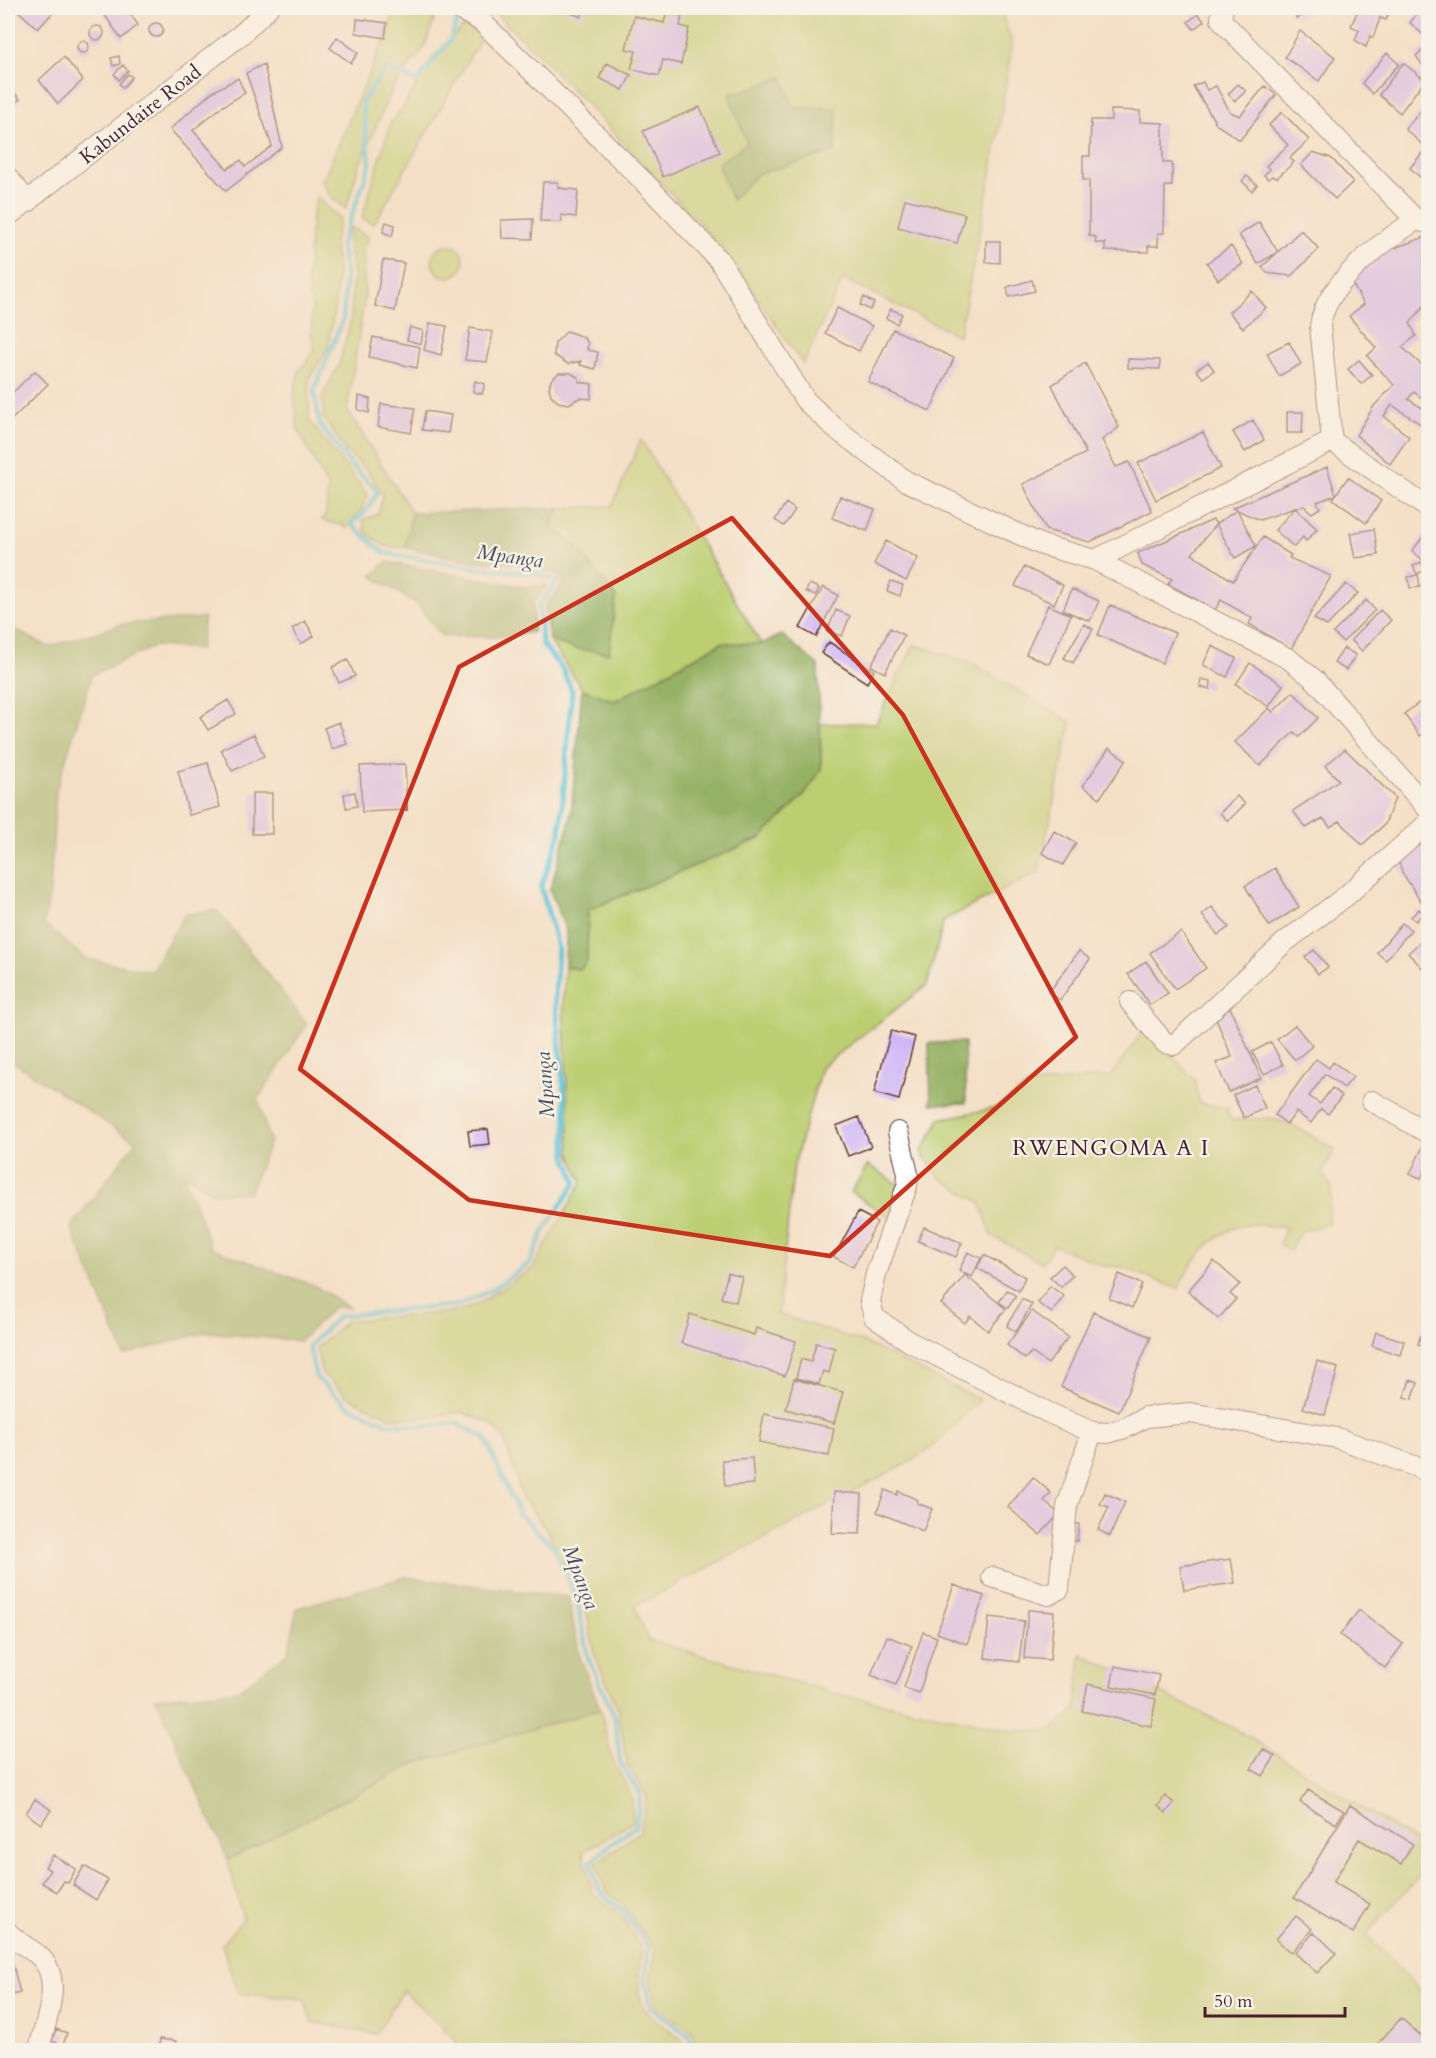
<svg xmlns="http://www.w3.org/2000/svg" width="1436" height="2058" font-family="Cardo,serif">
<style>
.green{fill:#bcce71;stroke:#83764e;stroke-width:1.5}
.forest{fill:#95b163;stroke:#706847;stroke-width:1.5}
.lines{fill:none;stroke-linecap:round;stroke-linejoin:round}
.stream{stroke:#5ac1d7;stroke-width:5}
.building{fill:#ceb3f9}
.minor-casing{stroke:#643c42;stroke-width:22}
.minor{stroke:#fff;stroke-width:20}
.marked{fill:none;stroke:#c8321e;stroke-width:4.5;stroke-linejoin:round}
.labels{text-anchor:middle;stroke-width:4.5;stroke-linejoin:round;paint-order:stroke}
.street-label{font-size:20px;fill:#4a1f2b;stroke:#f7f3e8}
.water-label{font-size:21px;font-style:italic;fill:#4f505f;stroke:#f7f3e8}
.quarter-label{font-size:22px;letter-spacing:1.5px;fill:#4a1f2b;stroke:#f7f3e8}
</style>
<rect width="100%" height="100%" fill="#f7f3e8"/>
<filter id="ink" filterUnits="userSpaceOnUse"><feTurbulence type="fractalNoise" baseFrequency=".0167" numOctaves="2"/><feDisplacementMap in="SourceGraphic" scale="12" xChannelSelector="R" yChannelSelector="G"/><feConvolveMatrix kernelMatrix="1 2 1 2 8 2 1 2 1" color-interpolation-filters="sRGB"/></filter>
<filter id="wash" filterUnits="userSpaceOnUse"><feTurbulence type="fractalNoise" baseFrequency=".008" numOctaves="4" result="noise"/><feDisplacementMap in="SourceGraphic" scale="24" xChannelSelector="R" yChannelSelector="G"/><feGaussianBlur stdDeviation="1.35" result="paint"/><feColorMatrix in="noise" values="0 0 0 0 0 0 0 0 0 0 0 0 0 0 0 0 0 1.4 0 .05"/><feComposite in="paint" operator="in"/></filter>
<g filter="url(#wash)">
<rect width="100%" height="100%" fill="#f4e0c7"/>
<path class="green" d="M395,8H438L425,47L393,87L358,169L346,209L331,197L322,182L385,38Z
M490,8H1000L1012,43L997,143L959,336L843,279L803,364L734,264L700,224L549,65Z
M465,25L482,36L374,224L362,218L391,122L403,108L433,57Z
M317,197L340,219L334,244L338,270L334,312L327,350L309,379V420L368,495L362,509L347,527L322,520L326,514L328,488L297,427L294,394L299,371L315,351L311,333L312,307L307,282L312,214Z
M351,227L368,237L363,249L365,296L347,410L412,513L405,548L385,546L365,532L363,520L378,514L383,495L369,473L347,452L324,419L322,397L339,365L351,319L353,276L348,239Z
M432 261a16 16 0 1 1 32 0a16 16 0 1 1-32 0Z
M641,440L761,644L721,643L615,701L582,689L549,640L576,649L575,545L551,527L560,508L612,506Z
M914,645L968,661L1071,722L1039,872L944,920L927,985L821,1067L794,1165L778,1314L863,1342L980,1400L933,1446L913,1460L635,1606L648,1640L834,1693L1014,1731L1051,1730L1076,1709L1081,1654L1239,1731L1428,1849V1867L1366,1934L1428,1999V2050H701L690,2030L656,2007L650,1981L655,1950L623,1905L606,1891L596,1864L640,1831L647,1797L627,1764L618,1710L594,1653L585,1602L547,1530L522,1498L504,1438L490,1423L461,1412L431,1417L392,1418L348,1397L322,1373L316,1348L346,1321L459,1311L478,1304L533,1268L582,1182L570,1153L563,1000L565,967L580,969L587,962L588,910L761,838L821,770L820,724L876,723Z
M1145,1028L1195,1080L1199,1103L1227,1108L1231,1120L1271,1118L1302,1130L1335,1150L1322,1172L1332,1188L1328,1224L1300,1232L1290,1251L1279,1244L1286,1228C1273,1227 1255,1222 1243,1225C1212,1233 1190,1263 1178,1289L1122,1267L1103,1266L1054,1245L1042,1263L992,1236L980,1202L941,1179L921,1153L940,1119L995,1108L1030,1085L1111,1076Z
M868,1165L906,1189L889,1217L851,1192Z
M600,1709L612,1759L632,1796L633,1822L583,1852L593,1894L622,1916L642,1950C639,1967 634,2000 648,2013C662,2027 680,2033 689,2050H452L456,2040L403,1991L376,2034L312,2022L304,1999L237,1993L222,1944L243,1919L228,1860L414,1764Z"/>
<path class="forest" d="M783,77L794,108H837L835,152L757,174L732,200L718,164L747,143L729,95Z
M560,508L551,527L575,545L616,597L609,653L576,649L549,640L545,606L564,583L561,577L533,565L472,561L405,548L412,513Z
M386,562L525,587L547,585L533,603V632L497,637L442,636L417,604L372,576Z
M204,618L200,649L155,646L92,675L56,791L50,893L44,924L86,959L151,971L185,914L217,910L307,1024L258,1099L270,1142L249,1193H214L184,1174L211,1248L315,1286L350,1308L334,1307L300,1341L206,1332L124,1355L71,1227L136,1142L15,1063L8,1061V626L49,647L122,624Z
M782,635L818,665L821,770L805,794L761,838L588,910L587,962L580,969L565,967L566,931L550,890L571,817L582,689L615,701L721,643L761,644Z
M964,1042L966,1103L931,1104L929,1043Z
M405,1577L568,1597L580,1657L600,1709L414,1764L228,1860L156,1698L238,1690L288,1653L297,1608Z"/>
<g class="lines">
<path class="stream" d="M459,15L451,39L417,82L386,68L362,102L370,164L341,245L346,273L343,319L314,391L320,425L352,466L378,491L367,510L351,524L384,553L477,568L533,573L558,580L539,605L542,644L563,670L572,691L560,834L541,887L558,948L555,997L566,1112V1156L576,1182L544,1231L530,1263L492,1290L458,1305L339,1316L309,1346L316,1377L348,1406L389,1424L425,1426L457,1423L485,1438L519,1514L554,1547L577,1601L588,1658L615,1717L620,1762L640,1794L636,1826L611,1844L590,1863L600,1892L625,1913L648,1948L645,1981L651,2008L687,2034L696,2050"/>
</g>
<g id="blocks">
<path class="building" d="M15,8H57L38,29Z
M113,8H126L138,25L121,39L104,14Z
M571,8H582L585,9L581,17L569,12Z
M1291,8H1306L1309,12L1297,19Z
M1359,8L1372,13L1373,8H1391L1386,20L1380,18L1373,38L1370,36L1366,47L1355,40L1359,30L1351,26Z
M1418,12L1428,20V39L1410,23Z
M666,13L682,16L680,26L689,28L681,64L663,60L659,76L631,69L636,51L626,49L634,16L664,23Z
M1198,14L1204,21L1194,29L1188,22Z
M357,19L387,23L385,38L356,33Z
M149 30a7 7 0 1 1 14 0a7 7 0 1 1-14 0Z
M90 33a7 7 0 1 1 14 0a7 7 0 1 1-14 0Z
M1300,31L1335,57L1319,81L1285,57Z
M337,37L358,53L351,63L330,48Z
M77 47a6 6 0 1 1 12 0a6 6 0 1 1-12 0Z
M1428,46V73L1416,56Z
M1387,53L1399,64L1372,94L1362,83Z
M119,56L120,64L113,66L111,58Z
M64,57L83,80L58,104L39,80Z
M607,63L631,75L623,90L599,78Z
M1403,63L1425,80L1400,113L1379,95Z
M264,64L282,147L226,191L170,129L212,92L238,78L245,93L223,106L193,130L227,169L241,160L245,167L272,146L246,73Z
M123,65L128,71L119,80L114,74Z
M128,74L132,77L123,88L119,84Z
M1203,82L1207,90L1216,86L1230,112L1240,116L1265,86L1276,95L1240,140L1217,125L1193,86Z
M1238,84L1246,91L1235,101L1228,94Z
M8,85L20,99L9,110L8,108Z
M1428,103V139L1423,145L1405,129Z
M700,107L720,152L663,177L643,131Z
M1111,110L1140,111V122L1163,123V163H1172V186H1165L1164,233H1158V246H1148V252L1105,251V243H1095L1096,237L1089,236V180H1083V156H1090L1091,120H1111Z
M1282,112L1309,140L1290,158L1294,162L1277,178L1272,176L1268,179L1264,175L1270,169L1266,166L1288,145L1269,125Z
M1313,152L1331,158L1353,182L1335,199L1301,165Z
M1423,152L1428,158V184L1410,168Z
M1247,176L1257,185L1252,191L1242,181Z
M543,182H558V188L578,190L576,217L561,215L562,222L540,221Z
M905,199L965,214L957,243L898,227Z
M533,219L532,239L502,238L501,220Z
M386,222L395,225L392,236L383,232Z
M1259,222L1278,252L1258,264L1239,235Z
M1301,230L1319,249L1291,276L1267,273L1262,267Z
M1428,236V309L1425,305L1410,323L1416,336L1402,347L1428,371V390L1422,398L1414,392L1408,399L1422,408L1428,397V429L1392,405L1384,416L1409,437L1390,464L1356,435L1374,406L1394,385L1367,356L1376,348L1349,316L1364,304L1350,280L1358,270L1382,257L1380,253Z
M986,241H1000V263L986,262Z
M1231,246L1243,264L1218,280L1207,263Z
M383,260L404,263L395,311L375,306Z
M1032,280L1035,291L1009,297L1007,287Z
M1252,291L1266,308L1243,328L1229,312Z
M864,297L874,303L870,310L860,305Z
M837,308L872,326L859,351L825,333Z
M891,309L902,314L897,324L886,318Z
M430,323L447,326L441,355L424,350Z
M410,327L423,331L421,344L407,340Z
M470,328L493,332L487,362L465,360Z
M893,329L954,358L930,411L868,382Z
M567,331L583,337L588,343L587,350L598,352L595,369L580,365L581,361L568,364L554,355L555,343Z
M373,337L420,347L417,368L369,357Z
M1289,342L1301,364L1279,376L1267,353Z
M1128,359L1160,360V369L1128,368Z
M1359,360L1372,375L1361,384L1348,369Z
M1208,362L1214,370L1203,378L1196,370Z
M1085,363L1119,427L1102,440L1116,467L1129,462L1152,511L1090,542L1046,530L1023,484L1086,453L1052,385Z
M35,371L48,384L9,422L8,397Z
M559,373H571L579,378V382L592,384L591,399L579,398L569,404L558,402L551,395L549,388L551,380Z
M475,381L485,384L482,394L473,392Z
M359,396L370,399L369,413L358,410Z
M381,404L415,408L411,433L378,427Z
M425,411L451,415L448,433L422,430Z
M1287,412H1303L1302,433H1287Z
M1253,420L1264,440L1245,452L1233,432Z
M1203,432L1221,468L1156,500L1138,463Z
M1327,467L1336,495L1317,502L1320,508L1312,513L1304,506L1295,508L1317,529L1306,541L1303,537L1294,547L1275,530L1295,508L1260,520L1232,508Z
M1348,477L1381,501L1366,523L1333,499Z
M840,496L875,509L867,531L832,518Z
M786,503L795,510L784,526L775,520Z
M1237,510L1256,546L1235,558L1216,524Z
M1213,520L1216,524L1192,554L1233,581L1263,537L1291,555L1289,558L1331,576L1291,649L1249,624L1252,618L1221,600L1215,610L1168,584L1172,579L1142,565L1138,553Z
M1374,529L1378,555L1355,558L1350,533Z
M1427,532L1428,533V564L1412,551Z
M886,541L918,558L906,581L874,564Z
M1421,562L1425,570L1417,574L1413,566Z
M1024,567L1063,585L1054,604L1015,586Z
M1418,575L1420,587L1410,588L1408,577Z
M891,581L903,585L900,596L887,591Z
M809,584L819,588L816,595L806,592Z
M1346,584L1358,593L1327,626L1314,619Z
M823,587L838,595L816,637L800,628Z
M1072,589L1099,601L1090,621L1063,610Z
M1366,600L1375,610L1343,642L1333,633Z
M1048,605L1071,615L1049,664L1026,654Z
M1110,605L1175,633L1162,663L1098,635Z
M836,610L850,616L842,636L827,631Z
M1380,610L1391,620L1362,651L1351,640Z
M305,621L314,636L301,644L292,629Z
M1084,624L1093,629L1073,663L1064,658Z
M890,628L904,635L885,673L871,666Z
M829,642L874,671L867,683L821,653Z
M1212,646L1236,658L1227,677L1203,665Z
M1344,648L1356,655L1346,670L1334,663Z
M348,660L355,676L339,683L332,667Z
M1250,663L1283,685L1269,707L1236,684Z
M1201,679L1211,681L1210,689L1200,687Z
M1293,692L1318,718L1299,737L1294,732L1260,766L1235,742L1269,708L1273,712Z
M1424,699L1428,705V729L1420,736L1404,714Z
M228,700L236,714L208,730L200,717Z
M339,722L347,744L332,749L324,728Z
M254,734L264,756L232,771L221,749Z
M1109,748L1126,760L1100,798L1083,786Z
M1345,749L1395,798L1385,824L1362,845L1340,821L1330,827L1323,818L1306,828L1293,811L1339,780L1325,766Z
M208,763L220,807L189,815L178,771Z
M405,764L407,810L362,812L360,766Z
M355,792L357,806L346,808L344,794Z
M252,793H272V834H252Z
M1237,796L1245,804L1228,821L1220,813Z
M1054,831L1076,843L1063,865L1042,853Z
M1406,843L1428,846V900L1424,906L1403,874L1395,852Z
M1275,868L1299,907L1269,926L1245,886Z
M1212,907L1229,927L1218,935L1202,915Z
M1419,909L1423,913L1416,921L1411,917Z
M1402,923L1411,930L1386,960L1377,953Z
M1181,932L1206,968L1175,989L1150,953Z
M1427,936L1428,970L1426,972L1408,953Z
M1314,950L1328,967L1318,974L1305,957Z
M1079,951L1090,959L1060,1000L1049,992Z
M1146,961L1168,993L1150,1005L1128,974Z
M1229,1005L1261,1078L1229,1092L1216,1063L1232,1057L1213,1012Z
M1295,1025L1312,1046L1295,1060L1277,1039Z
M891,1031L915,1037L899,1100L874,1093Z
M1271,1042L1283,1065L1264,1074L1252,1052Z
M1316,1059L1329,1068L1333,1062L1353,1077L1344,1088L1325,1074L1309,1096L1320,1104L1332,1088L1342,1096L1328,1114L1321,1109L1311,1123L1296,1112L1287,1124L1275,1115Z
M1255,1085L1265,1108L1244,1118L1233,1095Z
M859,1117L871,1147L848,1156L836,1126Z
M488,1129L490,1144L470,1146L468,1131Z
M1425,1142L1428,1143V1170L1426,1168L1421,1178L1410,1174Z
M858,1212L877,1222L853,1267L834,1257Z
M924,1227L962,1243L956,1257L918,1241Z
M968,1252L981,1258L972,1277L959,1271Z
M984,1255L1025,1277L1019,1291L977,1268Z
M1214,1261L1240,1284L1230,1294L1236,1299L1218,1319L1188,1291Z
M1063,1265L1073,1275L1061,1287L1050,1277Z
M728,1273L742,1277L736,1302L721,1298Z
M1119,1274L1142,1284L1132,1308L1109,1298Z
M965,1275L1006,1309L988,1331L970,1316L965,1323L941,1304Z
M1050,1286L1064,1296L1052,1313L1038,1303Z
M1007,1290L1016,1296L1008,1308L999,1302Z
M1022,1299L1032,1304L1016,1332L1007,1326Z
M1032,1311L1068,1337L1048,1364L1031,1352L1025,1359L1007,1345Z
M1093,1312L1151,1337L1119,1412L1061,1387Z
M690,1314L754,1335L756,1328L796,1341L785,1376L681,1343Z
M1428,1314V1344L1427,1347L1418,1344Z
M1376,1332L1404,1341L1400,1355L1372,1346Z
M816,1343L835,1348L829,1373L823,1371L819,1384L796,1378L801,1359L811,1362Z
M1317,1361L1338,1368L1325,1415L1303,1408Z
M794,1379L843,1392L834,1423L786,1409Z
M1410,1380L1418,1383L1412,1399L1404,1397Z
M764,1414L834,1428L829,1456L759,1442Z
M752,1458L754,1484L725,1486L722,1460Z
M1033,1477L1051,1493L1044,1501L1059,1514L1040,1535L1008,1507Z
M885,1490L897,1495L898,1491L918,1500L917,1503L932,1509L923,1531L877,1512Z
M834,1492L862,1494L860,1534L832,1533Z
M1105,1493L1125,1502L1110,1536L1098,1530L1109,1507L1100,1504Z
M1066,1524H1079L1077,1541H1065Z
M1231,1559L1235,1583L1184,1590L1180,1566Z
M954,1585L984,1596L967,1644L937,1633Z
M1028,1610L1054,1612L1050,1660L1024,1658Z
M1359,1610L1403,1644L1385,1668L1340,1635Z
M989,1617L1024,1621L1019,1662L985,1658Z
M923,1632L937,1637L919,1693L904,1688Z
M887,1636L912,1646L896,1685L871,1675Z
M1115,1666L1159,1675L1155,1695L1111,1686Z
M1088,1684L1156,1699L1151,1726L1082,1711Z
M1263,1749L1275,1756L1263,1776L1251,1769Z
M1308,1790L1344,1811L1336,1824L1300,1802Z
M1165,1796L1174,1803L1166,1813L1158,1806Z
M35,1799L51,1810L41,1824L26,1813Z
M1350,1805L1413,1844L1401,1864L1359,1839L1333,1882L1370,1904L1353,1933L1294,1898Z
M53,1855L76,1869L68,1883L64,1881L57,1892L42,1883L50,1870L45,1867Z
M84,1866L108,1880L96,1900L73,1885Z
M1296,1916L1312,1929L1291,1953L1276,1939Z
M1314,1932L1336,1953L1317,1973L1295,1953Z
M11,1957L20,1993L8,1996V1958Z
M1401,2018L1428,2042V2050H1372Z
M56,2029L67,2033L63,2045L52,2041Z
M160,2039L176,2041L175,2050H159Z"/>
</g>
</g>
<g filter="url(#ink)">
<use href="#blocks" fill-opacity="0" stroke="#643c42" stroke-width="1.5"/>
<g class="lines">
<g class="minor-casing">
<path id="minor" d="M457,8L481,21L643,181L719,260L805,400L836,429L906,481L1042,545L1095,560L1289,659L1315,680L1428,809
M1223,8L1221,19L1225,24L1416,220
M8,178L28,202
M8,216L243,33L268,8
M1332,441L1428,508
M1095,560L1332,441L1320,326C1325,284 1382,242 1416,220L1428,223
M1130,1002L1165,1043L1174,1045L1285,942L1346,896L1428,823
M1372,1101L1428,1133
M898,1132L908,1174L907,1186L876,1274L870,1301L874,1317L910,1342L1047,1412L1092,1432L1108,1433L1125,1428L1146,1417L1190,1413L1337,1438L1428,1471
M992,1577L1048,1595L1059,1589L1067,1506L1092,1432
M8,1932C16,1942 28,1947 38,1955C66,1979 44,2022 39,2050"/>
</g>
<use href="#minor" class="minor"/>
</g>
</g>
<path d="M0 0H1436V2058H0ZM732,518L903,715L1076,1037L830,1256L469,1200L300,1069L459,667Z" fill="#f4e0c7" fill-opacity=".55" fill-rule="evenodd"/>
<path class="marked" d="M732,518L903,715L1076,1037L830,1256L469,1200L300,1069L459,667Z"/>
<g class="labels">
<g class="street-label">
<text transform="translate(140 114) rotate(-38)" y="7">Kabundaire Road</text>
</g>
<g class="water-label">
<text transform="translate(510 556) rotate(8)" y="7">Mpanga</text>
<text transform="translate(545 1085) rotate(-94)" y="7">Mpanga</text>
<text transform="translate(581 1577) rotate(69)" y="7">Mpanga</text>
</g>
<g class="quarter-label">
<text x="1111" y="1155">RWENGOMA A I</text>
</g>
</g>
<rect width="1436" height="2058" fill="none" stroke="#f7f3e8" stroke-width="30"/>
<path d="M1205 2007v9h140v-9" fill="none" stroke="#4a1f2b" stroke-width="3"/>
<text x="1214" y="2007" font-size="18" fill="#4a1f2b" stroke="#f7f3e8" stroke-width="4.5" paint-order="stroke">50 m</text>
</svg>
